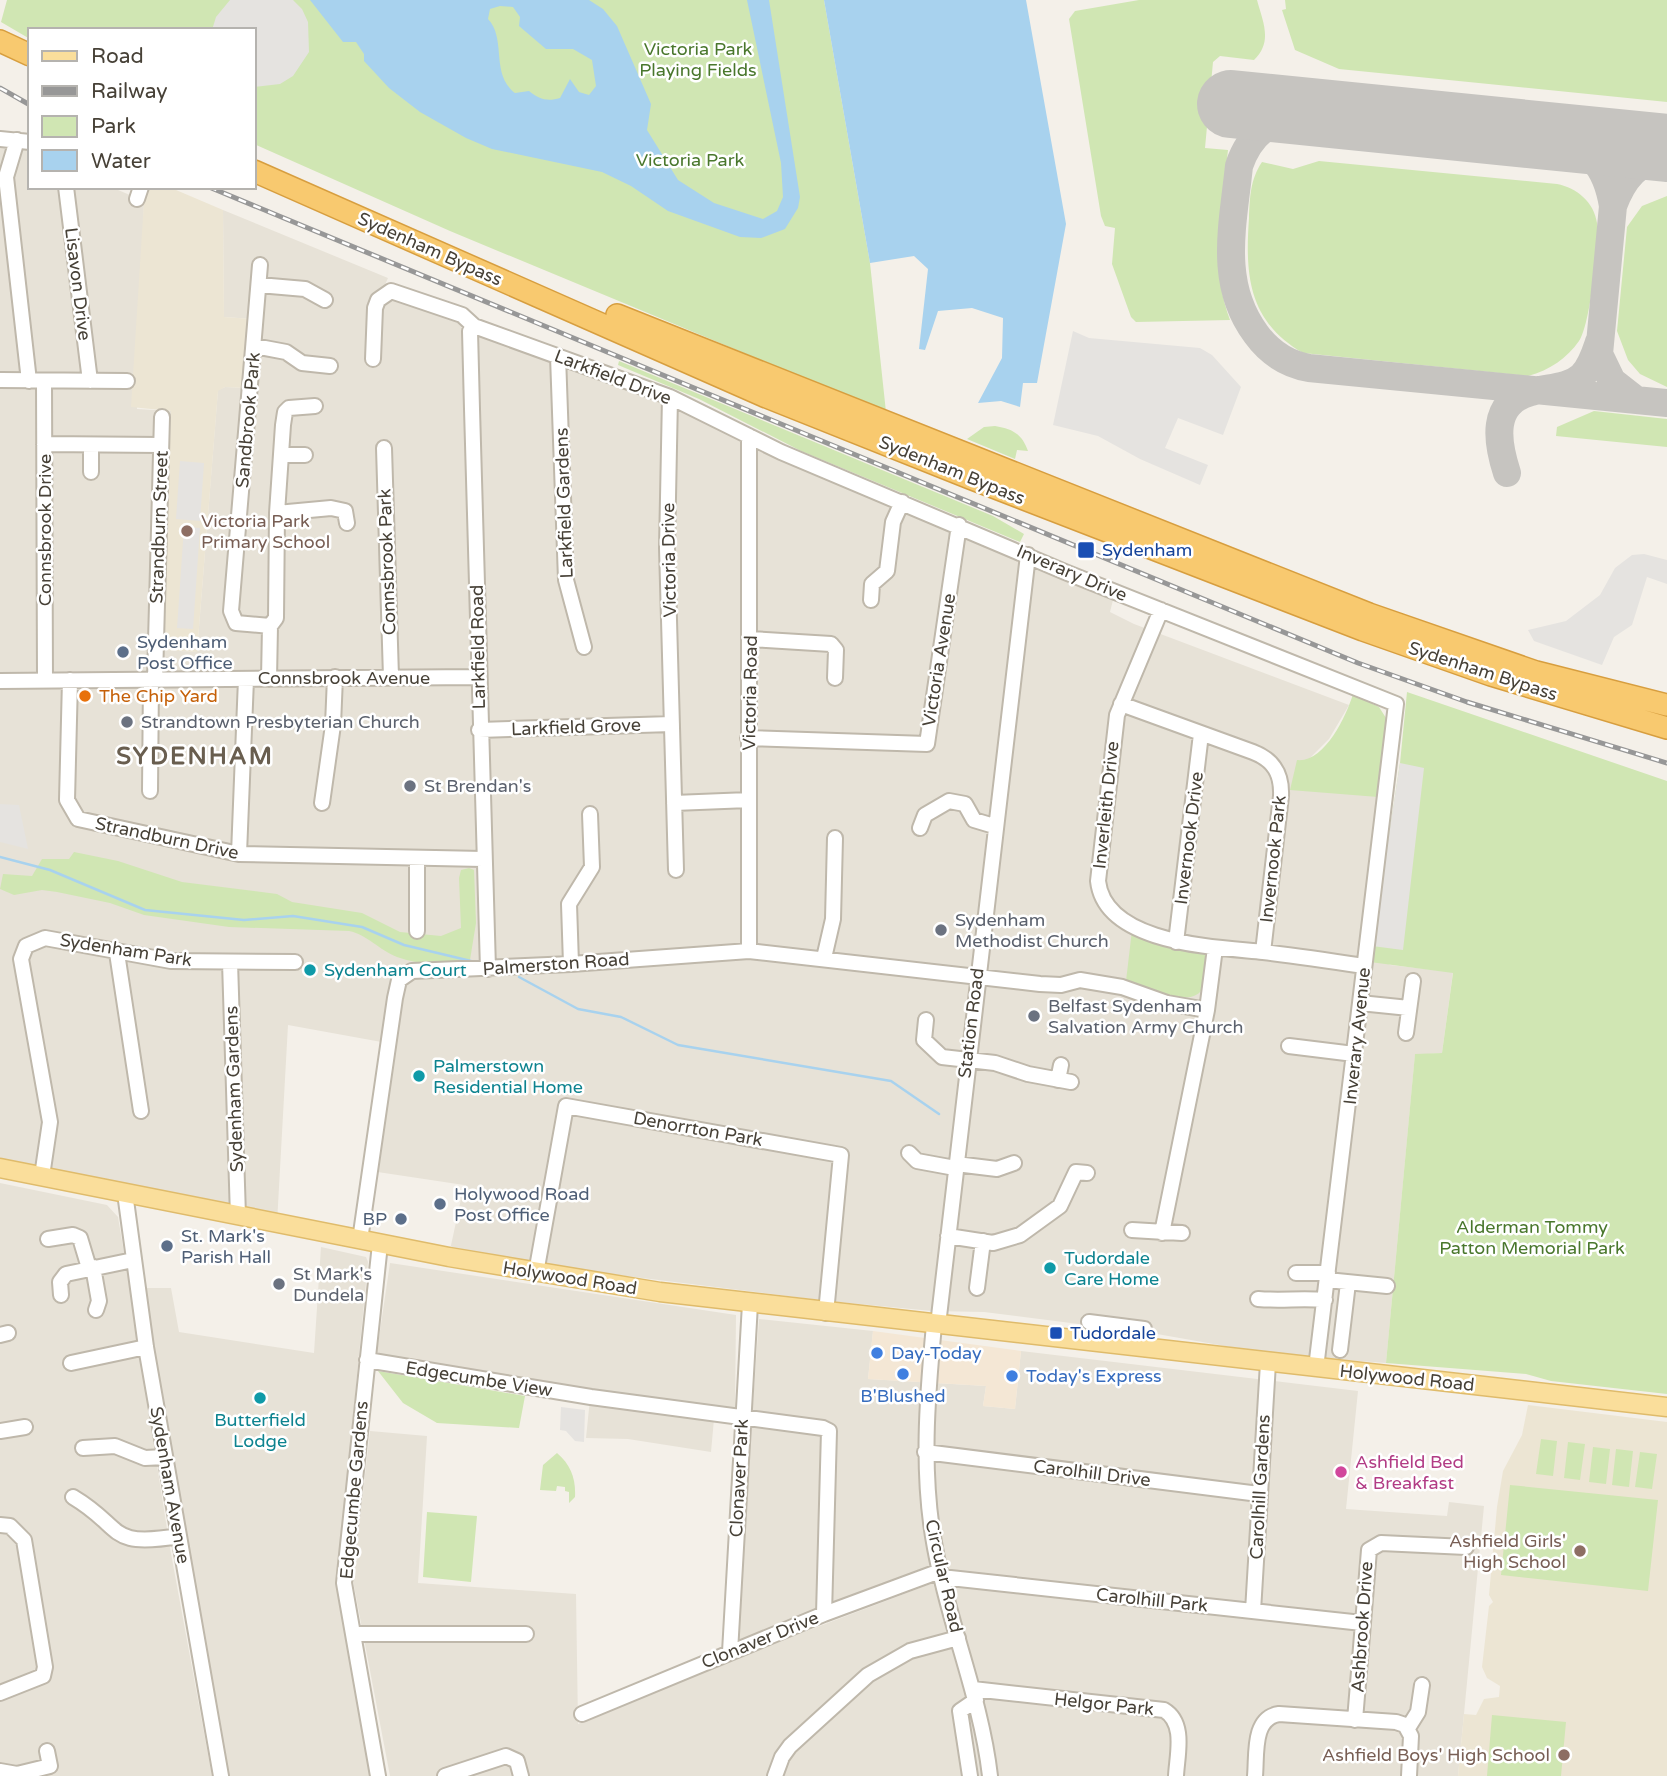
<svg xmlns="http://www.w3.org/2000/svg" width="1667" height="1776" font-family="'Varela Round',sans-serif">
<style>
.residential{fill:#e7e2d7}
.commercial{fill:#f4e7d5}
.education{fill:#ece5d3}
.green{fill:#d0e6b3}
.parking{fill:#e5e3e0}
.water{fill:#a8d2ee;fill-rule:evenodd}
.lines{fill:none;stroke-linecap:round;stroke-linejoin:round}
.stream{stroke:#a8d2ee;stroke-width:2.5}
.taxiway{stroke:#c6c4c0;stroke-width:28}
.runway{stroke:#c6c4c0;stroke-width:68}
.minor-casing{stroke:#bfb8ab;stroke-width:18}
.major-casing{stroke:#dfbb6b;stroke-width:21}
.highway-casing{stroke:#d79e3f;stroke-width:24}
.minor{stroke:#fff;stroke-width:14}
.major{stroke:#fade9b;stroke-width:18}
.highway{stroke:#f8c96f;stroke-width:21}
.rail-casing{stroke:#979797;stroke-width:5}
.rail{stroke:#fff;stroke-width:2.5;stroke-dasharray:8;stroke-linecap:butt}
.education-dot{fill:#8d6e63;stroke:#fff;stroke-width:2.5}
.transit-dot{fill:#1a4fb4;stroke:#fff;stroke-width:2.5}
.service-dot{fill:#5c6f8a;stroke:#fff;stroke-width:2.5}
.food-dot{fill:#e8710a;stroke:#fff;stroke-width:2.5}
.worship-dot{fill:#6b7280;stroke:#fff;stroke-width:2.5}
.culture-dot{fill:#0f9aa8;stroke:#fff;stroke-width:2.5}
.shop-dot{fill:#3f7fe0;stroke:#fff;stroke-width:2.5}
.hotel-dot{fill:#d1479c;stroke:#fff;stroke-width:2.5}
.labels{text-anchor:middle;stroke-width:5;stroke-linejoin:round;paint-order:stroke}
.park-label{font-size:18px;fill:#49772c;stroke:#fff}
.street-label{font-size:18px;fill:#474137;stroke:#fff}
.education-label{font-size:18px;fill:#785e54;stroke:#fff;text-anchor:end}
.transit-label{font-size:18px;fill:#164399;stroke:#fff;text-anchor:start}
.service-label{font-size:18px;fill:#4e5e75;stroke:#fff;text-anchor:start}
.food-label{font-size:18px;fill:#c56008;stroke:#fff;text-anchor:start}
.worship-label{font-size:18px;fill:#5b616d;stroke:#fff;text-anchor:start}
.culture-label{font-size:18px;fill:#0d838f;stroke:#fff;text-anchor:start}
.shop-label{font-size:18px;fill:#366cbe;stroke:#fff;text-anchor:start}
.hotel-label{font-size:18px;fill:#b23c85;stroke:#fff;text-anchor:start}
.district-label{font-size:24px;font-weight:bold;letter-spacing:2px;fill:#695e4f;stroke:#fff}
</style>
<rect width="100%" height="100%" fill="#f4f0e9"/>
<path class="residential" d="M0,145L30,149V187H111L144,201L137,409L171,411L163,650L197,652L218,390L225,387L246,388L252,319L224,317L223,210L388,278L383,289L454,317L474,335L659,400L764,451L1113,600L1110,612L1134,624L1349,705L1329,739L1307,761L1378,797L1362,945L1390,965L1453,972L1442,1053L1415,1055L1386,1363L1270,1354L1157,1334L984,1312L932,1311L828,1301L545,1266L450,1250L464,1185L371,1171L387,1043L288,1025L277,1223L125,1193L0,1158Z
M0,1183L107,1205L118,1217L157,1449V1465L170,1548L212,1776H0Z
M321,1247L366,1257L368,1262L337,1582L371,1776H227L177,1499L144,1288H171L179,1332L314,1353Z
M390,1263L736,1315L735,1410L715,1408L711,1452L628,1439L586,1438L591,1389L376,1358Z
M759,1319L873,1331L868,1379L986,1386L983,1406L1015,1409L1021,1351L1358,1391L1346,1509L1447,1516L1449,1502L1484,1506L1458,1776H996L990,1724L952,1602L948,1560L736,1642Z
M370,1431L427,1436L418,1583L576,1594L578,1724L736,1658L933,1583L966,1690L983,1776H390L353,1581Z"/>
<path class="commercial" d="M873,1331L1021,1351L1015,1409L983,1406L986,1386L868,1379Z"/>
<path class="education" d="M148,187H169L223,210L224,317L252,319L246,388L225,387L218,391L197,652L163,650L171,411L131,407L144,201Z
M1528,1405L1667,1422V1776H1458L1464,1714L1476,1715L1484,1699L1499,1697L1500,1686L1487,1678L1482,1667L1489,1606L1493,1602L1489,1595L1497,1507L1503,1471L1522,1435Z"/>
<path class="green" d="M7,0H824L870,263L886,412L450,231L254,144V30H30V39L1,22Z
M1139,0H1257C1263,22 1273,42 1254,60L1220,56L1213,62L1205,148L1228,150C1222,208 1209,264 1230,320L1136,322L1131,317L1112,264L1115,228L1105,226L1101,216L1069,19L1075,11Z
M1285,0H1667V102L1339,69L1295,50L1282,10L1286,9Z
M1319,161L1557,184C1577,188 1594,202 1597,223C1599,243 1590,326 1579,341C1567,358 1550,370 1528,376L1303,353C1248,321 1245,275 1249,218C1250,197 1250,180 1262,162L1293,169Z
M1667,196V387L1640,374L1628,360L1617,331L1627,227L1642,206Z
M619,361L993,516L1024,534L1020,542L801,451L699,399L618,365Z
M1594,411L1667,419V447L1556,436L1557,427Z
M995,426C1013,429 1022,434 1028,451L1017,450L1015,459L967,439L984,427Z
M1407,692L1667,781V1394L1551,1381L1526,1374L1386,1363L1415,1054L1442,1053L1453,973L1370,962L1400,763Z
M1353,694L1379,707L1386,718L1378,797L1290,790L1297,760C1324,763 1346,717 1353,694Z
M74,852L118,861L182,882L277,894L292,902L362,913L400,932L441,936L461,928L459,878L461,870L469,868L474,870L476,923L469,966C445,965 420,965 397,957C379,950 368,935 349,931L229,927L144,915L110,903L57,892L42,890L14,895L0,889L3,874L32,876L42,859H69Z
M1132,930L1164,945L1208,954C1207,966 1208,983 1200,992C1186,1007 1142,988 1126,981Z
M378,1371L525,1396L519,1428L437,1423L403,1403Z
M1541,1439L1557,1441L1553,1476L1536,1474Z
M1568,1442L1585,1444L1580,1480L1564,1478Z
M1593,1447L1610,1449L1606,1484L1589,1482Z
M1616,1449L1633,1451L1629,1487L1612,1485Z
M1640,1452L1657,1454L1652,1489L1635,1487Z
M557,1453C571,1465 576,1479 575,1497L569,1503V1492L565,1491V1487L557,1486L556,1491L540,1490L543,1465Z
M1510,1485L1658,1500L1648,1591L1501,1575Z
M427,1512L477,1516L471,1582L423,1577Z
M1492,1715L1566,1722L1561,1776H1487Z"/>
<path class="parking" d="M230,0H293L302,9L308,22L309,52L293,76L280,84L254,87V30H212L216,17Z
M1073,331L1089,338L1200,348L1212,355L1241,387L1223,435L1178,418L1165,448L1208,465L1200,485L1140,459L1098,436L1053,425Z
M180,461L204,463L200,521L176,519Z
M184,527L200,528L193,629L177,628Z
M1644,554L1667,560V584L1647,577L1632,625L1614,637L1602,665L1534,641L1528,630L1566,621L1600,595L1615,568L1632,555Z
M1400,763L1424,768L1403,950L1372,946Z
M0,804L19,805L28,849L0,842Z
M561,1407L585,1410L584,1442L575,1441L566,1431L560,1430Z"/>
<path class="water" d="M310,0H589L603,9L617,26L651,104L647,130L678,180L714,203L763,219L777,211L783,197L781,163L747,0H769L800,197L798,208L785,229L761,238L740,237L668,211L631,186L602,172L492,149L466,138L420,112L389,88L364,61V54L356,42H343ZM500,6L513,7L520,17L519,26L546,49H573L592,60L596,86L589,95L579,92L570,79L560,98C547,102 539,99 529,91L515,93C490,74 507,39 488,19L490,9Z
M824,0H1026L1066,224L1037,383H1023L1020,407L1001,401L978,403L1002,358L1003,318L972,308L938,311L925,350L919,349L928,269L914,256L870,263Z"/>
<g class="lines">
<path class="stream" d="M0,857L50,870L145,910L244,920L293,916L362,927L404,945L471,961
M519,977L578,1009L621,1017L678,1045L891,1081L939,1114"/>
<path class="taxiway" d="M1307,111C1273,118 1250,132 1239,166C1233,225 1218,283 1256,334C1269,352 1287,364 1309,368L1667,403
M1546,136C1588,146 1606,163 1613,206C1624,176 1637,164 1667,152
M1613,206L1599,354L1612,381L1635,399
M1507,473C1497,442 1490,403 1531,392C1548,387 1567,389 1582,376C1591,367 1595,354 1599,342"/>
<path class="runway" d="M1231,104L1667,148"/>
<g class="minor-casing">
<path id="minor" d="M0,139L30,142
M17,140L6,177L29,381
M66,187L90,381
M137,199L141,187
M260,265L231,611L236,623L270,626
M259,285L305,289L325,300
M474,326L670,397L781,452L1065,572L1396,704L1316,1368
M474,326L470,331L472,409L488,969
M254,346L286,352L302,363L330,366
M558,356L566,580L584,647
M373,359L375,308L378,300L391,291L462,315L474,326
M0,380L127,381
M44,381L45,680
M670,397L667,548L676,870
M44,444L161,445
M384,448L391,677
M281,455H305
M91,472V445
M277,513L331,508L345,511L347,523
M871,600L872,584L887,571L893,522L902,502
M1161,610L1117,715L1098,881C1105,944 1215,947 1263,952C1297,956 1331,961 1364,966
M751,639L831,644L836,650L835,678
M155,679L162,417
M269,679L270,626L276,618L277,513L283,425L285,412L289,408L315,406
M70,680L67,800L78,819L239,854L483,859
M0,681L478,677
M1121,704L1253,752C1274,760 1282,774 1281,796L1263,952
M479,730L672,724
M748,738L927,744L959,525
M150,791L151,679
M322,803L333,725L335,677
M674,803L749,800
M920,828L925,815L949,801L965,804L974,820L994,826
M239,854L246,679
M417,931V858
M1176,942L1201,734
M749,951V436
M117,953L141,1111
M824,958L833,919L835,838
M230,962L238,1216
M571,964L569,904L592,867L590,814
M1360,1003L1409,1008
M926,1020L924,1040L942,1057L995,1063L1028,1074L1071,1082
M1406,1033L1413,981
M1289,1046L1354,1054
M1058,1080L1061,1065
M909,1153L917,1161L955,1168
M956,1164L997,1169L1014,1163
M42,1176L50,1122L21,959L26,946L45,938L171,961L295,962
M125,1193L146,1347L221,1776
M1132,1230L1182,1233
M1162,1233L1207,1010L1215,948
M948,1236L993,1243L1020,1235L1060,1206L1076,1172L1087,1173
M48,1239L73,1235L80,1238L89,1268
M360,1240L395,998L399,980L412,971L571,964L749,951L1040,984L1061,985L1080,980L1122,987L1167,1003L1207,1010
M93,1267L99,1301L96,1310
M536,1273L566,1106L841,1155L826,1313
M1296,1273H1328
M1327,1280L1387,1286
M977,1288L983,1241
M61,1295L60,1282L66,1274L133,1260
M1258,1299C1281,1301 1301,1298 1325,1300
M1089,1322L1144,1329L1147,1349
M934,1325C927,1399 921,1474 935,1548C949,1625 981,1698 990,1776
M938,1325L1028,555
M0,1335L8,1333
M1340,1350L1348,1283
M367,1360L591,1397L823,1428L829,1431L824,1614
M71,1363L146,1347
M0,1431L25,1427
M83,1448L115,1446L145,1458L165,1457
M925,1452L1259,1494
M73,1497C125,1528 106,1548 179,1536
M0,1525L10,1526L24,1540L45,1667L43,1676L0,1693
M941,1577L1362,1623
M1253,1611L1268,1363
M355,1634H526
M730,1652L750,1304
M973,1689L1164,1710C1186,1723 1177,1755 1176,1776
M582,1714L824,1614L940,1571
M1355,1720L1369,1550L1381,1543L1466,1547
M1408,1728L1418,1712L1422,1685
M0,1771L17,1774L50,1766L47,1751
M378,1776L344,1583L380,1244
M445,1776L506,1756L517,1761L521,1776
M775,1776L782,1757L790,1746L868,1675L910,1651L958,1638
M970,1776L960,1711L976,1700
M1255,1776C1257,1755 1252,1718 1279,1714L1396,1722L1405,1725L1411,1736L1409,1776"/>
</g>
<g class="major-casing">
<path id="major" d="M0,1168L449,1257L660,1292L1667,1407"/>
</g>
<g class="highway-casing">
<path id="highway" d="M0,41L30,55
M254,171L764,396L970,478L1363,630L1491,675L1667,728
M617,315L1369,614L1536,672L1667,705"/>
</g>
<use href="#minor" class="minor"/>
<use href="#major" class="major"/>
<use href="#highway" class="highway"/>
<g class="rail-casing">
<path id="rail" d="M0,88L30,105
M209,187L1358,663L1467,702L1667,763"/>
</g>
<use href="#rail" class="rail"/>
</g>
<g class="education-dot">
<circle cx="187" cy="531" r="7"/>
<circle cx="1580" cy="1551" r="7"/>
<circle cx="1564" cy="1755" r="7"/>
</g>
<g class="transit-dot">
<rect x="1077" y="541" width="18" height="18" rx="3.5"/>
<rect x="1049" y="1326" width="14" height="14" rx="3.5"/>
</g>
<g class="service-dot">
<circle cx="123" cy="652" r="7"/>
<circle cx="440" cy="1204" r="7"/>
<circle cx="401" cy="1219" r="7"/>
<circle cx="167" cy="1246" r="7"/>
</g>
<circle class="food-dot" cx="85" cy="696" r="7"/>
<g class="worship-dot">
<circle cx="127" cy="722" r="7"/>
<circle cx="410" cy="786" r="7"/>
<circle cx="941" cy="930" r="7"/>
<circle cx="1034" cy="1016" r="7"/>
<circle cx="279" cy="1284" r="7"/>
</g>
<g class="culture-dot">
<circle cx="310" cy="970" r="7"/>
<circle cx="419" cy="1076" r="7"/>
<circle cx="1050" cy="1268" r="7"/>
<circle cx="260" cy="1398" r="7"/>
</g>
<g class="shop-dot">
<circle cx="877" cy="1353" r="7"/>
<circle cx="903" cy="1374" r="7"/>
<circle cx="1012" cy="1376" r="7"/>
</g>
<circle class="hotel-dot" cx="1341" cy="1472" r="7"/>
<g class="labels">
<g class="park-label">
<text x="698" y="55">Victoria Park<tspan x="698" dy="21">Playing Fields</tspan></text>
<text x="690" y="166">Victoria Park</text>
<text x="1532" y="1233">Alderman Tommy<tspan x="1532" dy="21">Patton Memorial Park</tspan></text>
</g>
<g class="street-label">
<text transform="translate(430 249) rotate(24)" y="6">Sydenham Bypass</text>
<text transform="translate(78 284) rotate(83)" y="6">Lisavon Drive</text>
<text transform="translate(613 377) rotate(21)" y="6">Larkfield Drive</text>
<text transform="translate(248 420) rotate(-85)" y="6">Sandbrook Park</text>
<text transform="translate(952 470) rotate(22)" y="6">Sydenham Bypass</text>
<text transform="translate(564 503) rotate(-92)" y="6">Larkfield Gardens</text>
<text transform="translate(159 527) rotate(-88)" y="6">Strandburn Street</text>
<text transform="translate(45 530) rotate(-90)" y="6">Connsbrook Drive</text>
<text transform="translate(669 560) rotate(-91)" y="6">Victoria Drive</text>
<text transform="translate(387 562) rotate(-92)" y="6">Connsbrook Park</text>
<text transform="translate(1072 573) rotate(23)" y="6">Inverary Drive</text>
<text transform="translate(478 647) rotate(-91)" y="6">Larkfield Road</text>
<text transform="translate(939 660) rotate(-81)" y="6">Victoria Avenue</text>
<text transform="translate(1483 671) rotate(18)" y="6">Sydenham Bypass</text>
<text x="344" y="684">Connsbrook Avenue</text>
<text transform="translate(750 693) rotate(-89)" y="6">Victoria Road</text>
<text transform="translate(576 727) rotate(-2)" y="6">Larkfield Grove</text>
<text transform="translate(1106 805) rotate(-84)" y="6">Inverleith Drive</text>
<text transform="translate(167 838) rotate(12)" y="6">Strandburn Drive</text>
<text transform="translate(1189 838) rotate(-83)" y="6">Invernook Drive</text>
<text transform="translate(1273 859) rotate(-84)" y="6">Invernook Park</text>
<text transform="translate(126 950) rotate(9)" y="6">Sydenham Park</text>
<text transform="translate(556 964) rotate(-4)" y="6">Palmerston Road</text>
<text transform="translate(971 1023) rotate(-83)" y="6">Station Road</text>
<text transform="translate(1357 1036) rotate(-84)" y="6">Inverary Avenue</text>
<text transform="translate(234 1089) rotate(-92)" y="6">Sydenham Gardens</text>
<text transform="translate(698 1129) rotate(10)" y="6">Denorrton Park</text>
<text transform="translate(570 1278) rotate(9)" y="6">Holywood Road</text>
<text transform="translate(1407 1378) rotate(6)" y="6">Holywood Road</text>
<text transform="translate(479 1379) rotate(9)" y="6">Edgecumbe View</text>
<text transform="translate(1092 1473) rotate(7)" y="6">Carolhill Drive</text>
<text transform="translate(739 1478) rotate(-87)" y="6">Clonaver Park</text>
<text transform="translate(170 1485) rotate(80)" y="6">Sydenham Avenue</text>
<text transform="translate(1260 1487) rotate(-87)" y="6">Carolhill Gardens</text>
<text transform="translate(354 1490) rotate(-85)" y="6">Edgecumbe Gardens</text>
<text transform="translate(944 1576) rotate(77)" y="6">Circular Road</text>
<text transform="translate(1152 1600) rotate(6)" y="6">Carolhill Park</text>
<text transform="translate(1362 1627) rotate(-86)" y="6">Ashbrook Drive</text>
<text transform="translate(760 1640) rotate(-22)" y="6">Clonaver Drive</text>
<text transform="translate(1104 1704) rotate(6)" y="6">Helgor Park</text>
</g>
<g class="education-label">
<text x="201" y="527" text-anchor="start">Victoria Park<tspan x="201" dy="21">Primary School</tspan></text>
<text x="1566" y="1547">Ashfield Girls'<tspan x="1566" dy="21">High School</tspan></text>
<text x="1550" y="1761">Ashfield Boys' High School</text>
</g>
<g class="transit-label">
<text x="1102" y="556">Sydenham</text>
<text x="1070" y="1339">Tudordale</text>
</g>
<g class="service-label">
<text x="137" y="648">Sydenham<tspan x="137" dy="21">Post Office</tspan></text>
<text x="454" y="1200">Holywood Road<tspan x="454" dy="21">Post Office</tspan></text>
<text x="387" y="1225" text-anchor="end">BP</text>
<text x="181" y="1242">St. Mark's<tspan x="181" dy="21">Parish Hall</tspan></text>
</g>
<g class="food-label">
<text x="99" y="702">The Chip Yard</text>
</g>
<g class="worship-label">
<text x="141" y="728">Strandtown Presbyterian Church</text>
<text x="424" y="792">St Brendan's</text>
<text x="955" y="926">Sydenham<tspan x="955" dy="21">Methodist Church</tspan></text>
<text x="1048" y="1012">Belfast Sydenham<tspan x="1048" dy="21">Salvation Army Church</tspan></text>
<text x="293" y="1280">St Mark's<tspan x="293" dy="21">Dundela</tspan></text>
</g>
<g class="culture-label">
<text x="324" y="976">Sydenham Court</text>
<text x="433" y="1072">Palmerstown<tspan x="433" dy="21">Residential Home</tspan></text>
<text x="1064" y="1264">Tudordale<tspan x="1064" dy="21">Care Home</tspan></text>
<text x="260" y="1426" text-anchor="middle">Butterfield<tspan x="260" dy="21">Lodge</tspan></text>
</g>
<g class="shop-label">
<text x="891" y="1359">Day-Today</text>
<text x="1026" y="1382">Today's Express</text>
<text x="903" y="1402" text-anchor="middle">B'Blushed</text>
</g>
<g class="hotel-label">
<text x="1355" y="1468">Ashfield Bed<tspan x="1355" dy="21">&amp; Breakfast</tspan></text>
</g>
<g class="district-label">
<text x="195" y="764">SYDENHAM</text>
</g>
</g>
<rect x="28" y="28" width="228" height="161" fill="#ffffff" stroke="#b5b3af" stroke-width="2"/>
<rect x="42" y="51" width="35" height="10" fill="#fade9b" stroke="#b5b3af" stroke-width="2"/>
<text x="91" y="63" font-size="21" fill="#474137">Road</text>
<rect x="42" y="86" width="35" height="10" fill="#979797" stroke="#b5b3af" stroke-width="2"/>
<text x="91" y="98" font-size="21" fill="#474137">Railway</text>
<rect x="42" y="116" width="35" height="21" fill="#d0e6b3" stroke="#b5b3af" stroke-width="2"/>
<text x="91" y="133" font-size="21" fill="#474137">Park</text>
<rect x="42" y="150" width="35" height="21" fill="#a8d2ee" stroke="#b5b3af" stroke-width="2"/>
<text x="91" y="168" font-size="21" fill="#474137">Water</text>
</svg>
